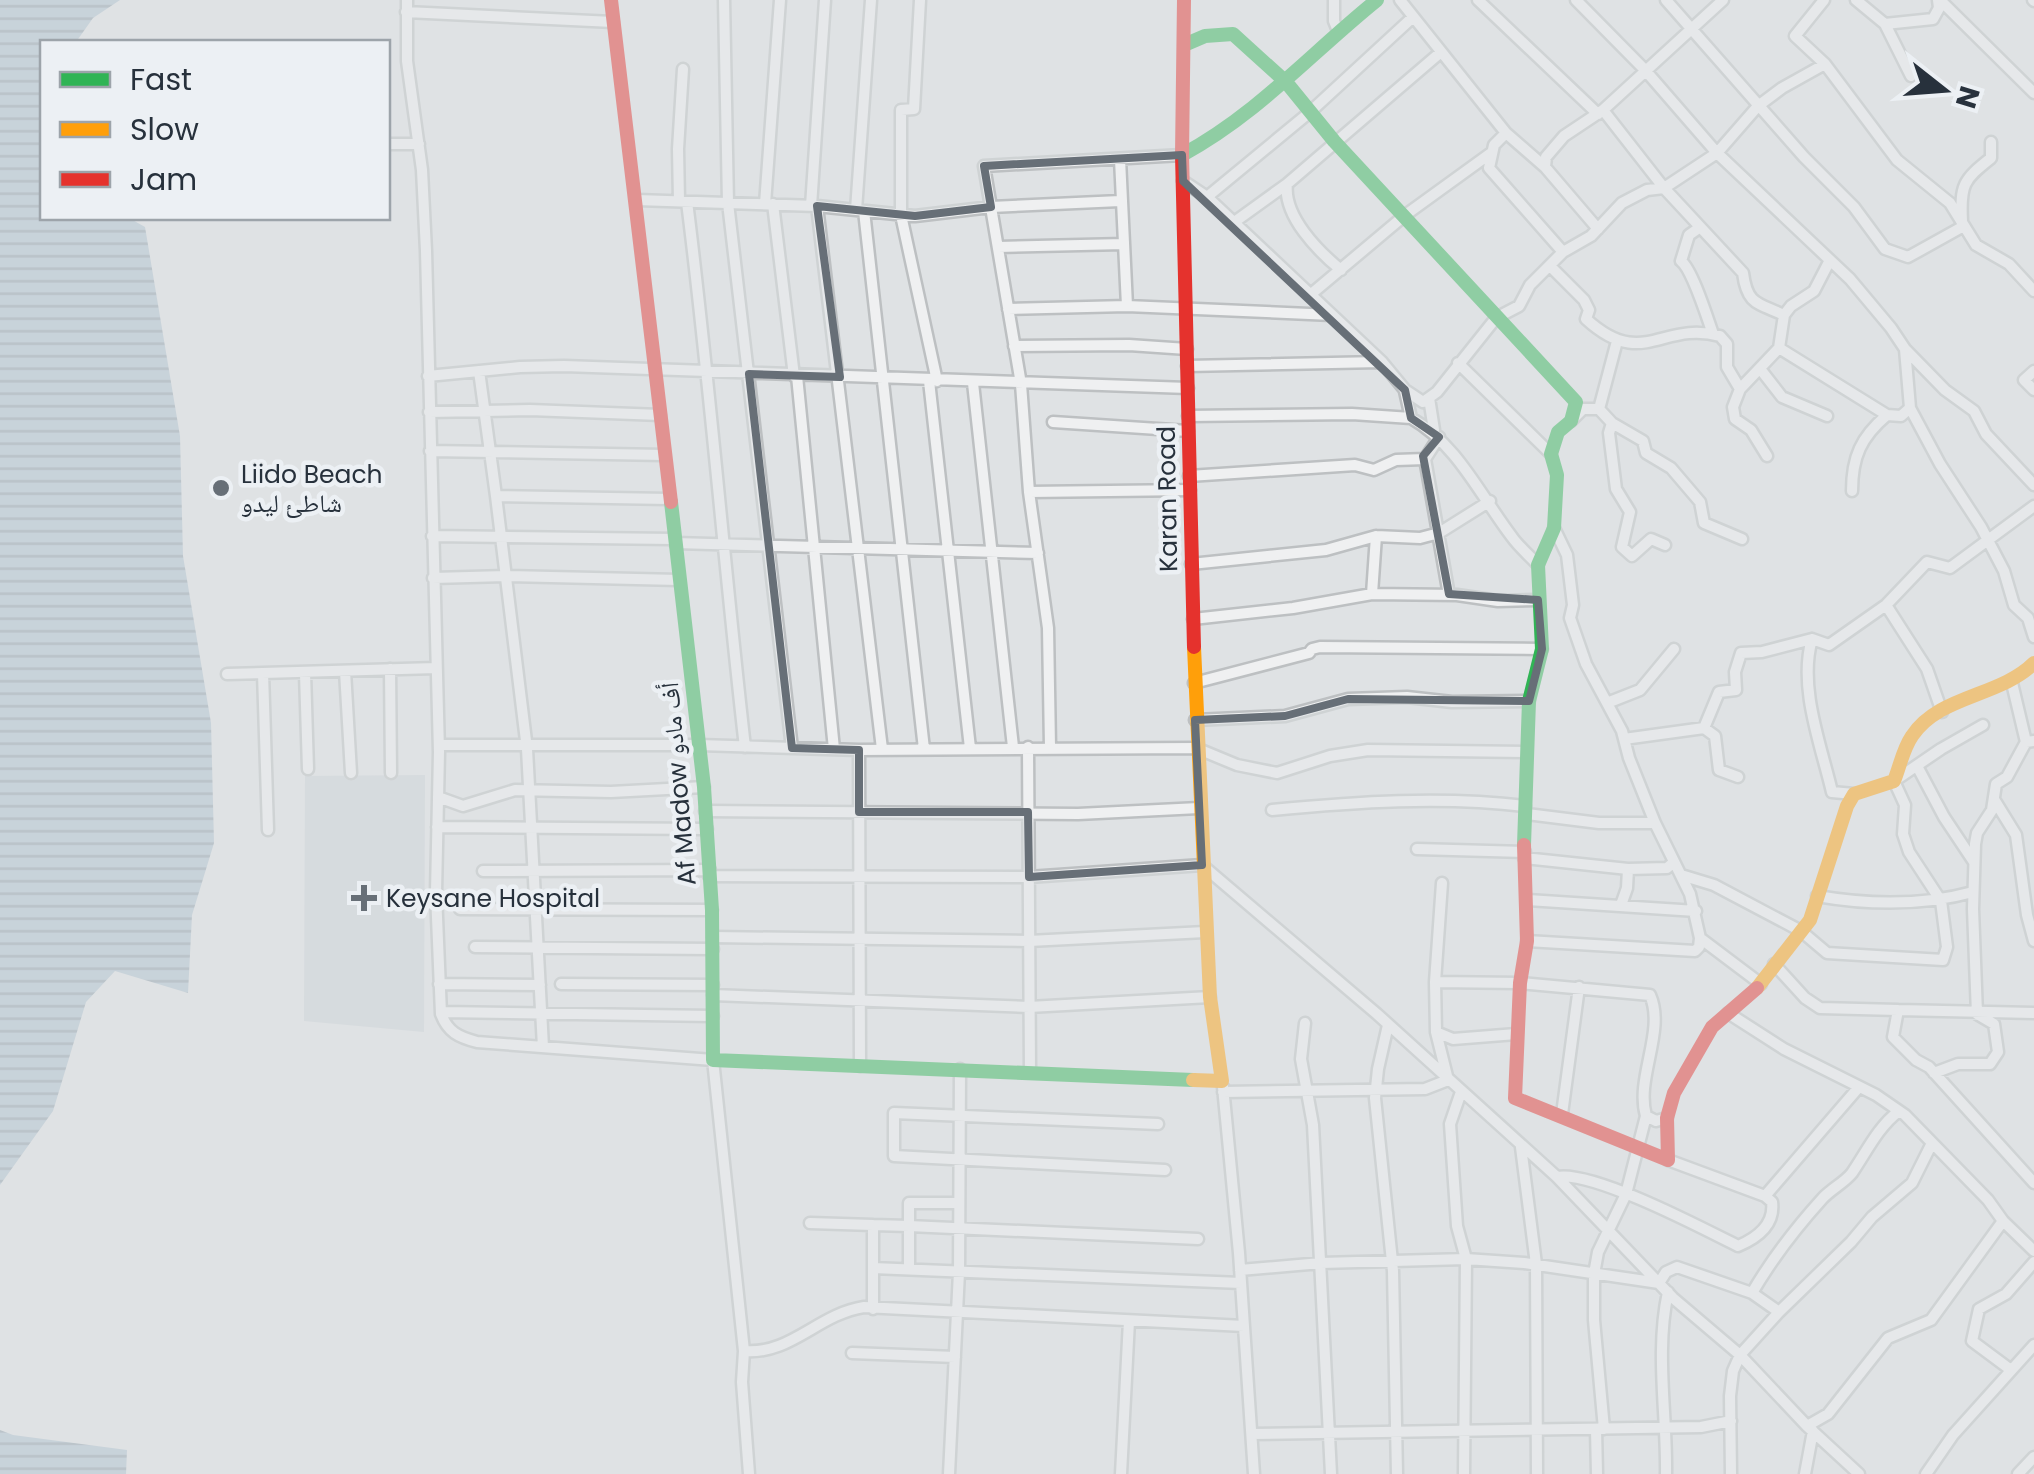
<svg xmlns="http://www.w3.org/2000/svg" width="2034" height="1474" font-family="Poppins,'Noto Naskh Arabic',sans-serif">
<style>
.built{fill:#cdd2d7}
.water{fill:url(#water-rules)}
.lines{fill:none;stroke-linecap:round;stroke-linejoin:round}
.street-casing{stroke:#bdc0c2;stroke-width:15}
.street{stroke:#eff0f1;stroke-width:10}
.fast{stroke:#30b455;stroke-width:14}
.slow{stroke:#ff9f0a;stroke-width:14}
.jam{stroke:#e5322d;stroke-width:14}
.marked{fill:none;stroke:#676f77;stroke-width:8;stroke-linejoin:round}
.poi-dot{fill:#676f77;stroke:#ecf0f4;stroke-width:4}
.labels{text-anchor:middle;stroke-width:9;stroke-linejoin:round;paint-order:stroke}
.poi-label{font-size:25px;fill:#27313c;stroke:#ecf0f4;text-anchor:start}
.street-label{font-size:25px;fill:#27313c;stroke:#ecf0f4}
</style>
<defs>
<pattern id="water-rules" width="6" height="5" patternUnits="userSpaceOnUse" patternTransform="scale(2.5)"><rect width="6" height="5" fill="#aec0ce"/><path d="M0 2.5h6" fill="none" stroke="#8e9da8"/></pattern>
</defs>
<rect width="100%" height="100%" fill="#dfe2e4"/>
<path class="built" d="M425,775L424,1032L304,1021L305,776Z"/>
<path class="water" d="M0,0H120L93,18L76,42H42V218H129L145,227L180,436L183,556L211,723L214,843L192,915L188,993L115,971L86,1002L53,1111L0,1185Z
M0,1430L13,1435L127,1450L126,1474H0Z"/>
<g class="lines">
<g class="street-casing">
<path id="street" d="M407,0V61L422,170L426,251L439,752L436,893L441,1014C448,1032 458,1037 477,1042L713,1060L744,1351L742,1382L749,1474
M724,0L728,203L792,748
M920,0L914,109L901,110V215L937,381
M1334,0V21L1338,31
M1400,0L1506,133L1545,167
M1478,0L1598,114
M1576,0L1645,70L1717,153L1850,279L1891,328L1905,349L1910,408L1940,464L1981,527L2004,571L2014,605L2028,618L2034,637
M1666,0L1804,157L1854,207L1885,249L1908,257L1962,227
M1824,0L1795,36L1825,64L1897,160L1950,203L1976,245L2009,264L2034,291
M1856,0L1885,24L1911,76
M1940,0L2034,93
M2033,0L2034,1
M406,12L613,22
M1885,24L1933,19L1939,8L1938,0
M1603,110L1664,188L1743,273C1747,305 1758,303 1784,315
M1506,133L1494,145L1489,168L1563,252
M388,144H419
M1120,159L1127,306L1332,315
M1183,181L1207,197L1382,362L1405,390L1423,402L1437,392L1496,318L1519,306L1530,285L1563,252L1591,236L1622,203L1647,190L1664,188L1717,153L1758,106L1782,88L1825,64
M1287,184C1283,216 1318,251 1341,270
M1207,197L1310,112L1413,17
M637,200L817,206L915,216L991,207L1120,201
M679,201L678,149L683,69
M687,202C710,383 724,565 745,747
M765,204L780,0
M773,204L794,376
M811,206L825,0
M817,206L882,749
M856,210L871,0
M864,211L924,749
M1962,221C1960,185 1963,180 1991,158V142
M1233,223L1287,184L1441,52
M1699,228L1689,235L1681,261C1692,269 1707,317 1713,334
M1598,229L1545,167L1546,157L1564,136L1603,110L1723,0
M998,247L1124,244
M1551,267L1584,300L1589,310L1586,319C1643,371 1662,320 1720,336L1727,344V367L1740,389
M1310,295L1404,216L1491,153
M1008,309L1127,306
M1014,346L1129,345L1187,349
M1779,348L1887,415
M1906,350L1945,390L1974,411L1986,434L2034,485
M1458,363L1551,454
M1187,366L1381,362
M1761,370L1782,397L1827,416
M479,371L496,496
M2034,371L2024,380L2034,390
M428,376L520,367L564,366L1188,388
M797,376L834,749
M929,381L970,748
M973,383L1013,747
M1405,391L1411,418C1457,444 1480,495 1512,537C1519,547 1530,556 1538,565
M1429,398L1434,430
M1599,409L1617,341
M429,412L530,410L660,415
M1188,416L1352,414L1411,418
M1571,421L1583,409H1599L1612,423L1643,441L1646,453L1671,468L1700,502L1704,523L1742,539
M1053,422L1188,431
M1612,423L1609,433L1616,489L1630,512L1622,547L1632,556L1651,539L1665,545
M1439,437L1425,459L1449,595
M430,451L664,455
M1767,456L1751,430L1735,419L1733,407L1740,389L1779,348L1784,315L1791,306L1814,291L1829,262
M1189,476L1355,465L1374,470L1396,460L1425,459
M1852,491C1852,457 1861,437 1887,415L1901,416L1910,408
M1029,492L1190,490
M1554,528L1567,555L1573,605L1570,618L1586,664L1622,731L1629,758L1655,823L1690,894L1700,938L1761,984
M432,536L674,539
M675,543L1038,553
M1191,564L1326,550L1376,536L1420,538L1439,533L1490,501
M433,578L506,576L679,580
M1372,594L1376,536
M1886,605L1927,669L1942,712
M1193,619L1293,608L1372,594L1457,595L1498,601L1538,600
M1812,639C1798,687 1821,745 1832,792L1854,794
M390,669L391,773
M345,671L351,773
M263,673L268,830
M305,673L308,769
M227,674L436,668
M1194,683L1309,653L1312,649L1320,647L1542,649
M2012,683L2026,742L2034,741
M1607,703L1640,690L1674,649
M1195,720L1285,716L1348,699L1407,697L1452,702L1529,701
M1704,728L1719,692L1736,690L1735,672L1741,653L1762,652L1812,639L1829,645L1886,605L1927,562L1950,568L2034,506
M1624,739L1704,728L1715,736L1719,770L1738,777
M439,745H699L859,750L1196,748L1237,765L1277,773L1330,756L1368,750L1526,752
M1028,747L1030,1072
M1050,747L1048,628L1029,492L1021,384L984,166L1182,155
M859,750L860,1066
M1917,766L1944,817L1974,862
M438,797L463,806L515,790L611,792L704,787
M1995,801L2016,835L2027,915L2034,941
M1272,810C1356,802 1441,796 1525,806
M705,811L1078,814L1199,808
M1527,814L1599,823H1655
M437,827L707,829
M1417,849L1525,852
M1524,858L1628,869L1627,888L1621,905
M1628,869L1667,868L1674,862
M483,871L710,870
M1681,875L1714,885L1801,931L1827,953L1943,960L1947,947L1941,901L1909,852L1903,834L1905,805L1894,781L1941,749L1983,725
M709,876L1029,877L1202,865L1377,1014L1557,1177L1673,1298L1740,1355L1807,1426L1859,1474
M1817,896C1869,905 1922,906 1973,892
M1528,900L1696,911
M460,909L712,910
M713,937L1029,941L1205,932
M1527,941L1695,951L1699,947L1700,938
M475,947L713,949
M1774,964L1805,998L1820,1008L1898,1010L1893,1037L1916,1060L1929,1067L2034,1183
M1435,982L1520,983L1650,995C1666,1031 1635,1078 1646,1116L1656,1121L1667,1118
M439,984L540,985
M561,984L713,985
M713,995L1029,1007L1210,997
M1898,1010L2034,1013
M441,1012L713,1016
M1728,1013L1784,1049L1876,1095L1905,1115L1988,1200L2003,1221L1931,1320L1888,1338L1828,1414L1807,1426
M1305,1023L1301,1059L1313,1125L1331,1474
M1388,1025L1378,1069L1375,1098L1393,1271L1397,1474
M1436,1032L1453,1039L1516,1034
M543,1047L527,749L496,496L669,499
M1934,1073L1958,1064H1990L1998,1052L1994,1024L1977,1014L1973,909L1975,844L1977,833L1992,810L1996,784L2007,777L2026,742
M1223,1087L1239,1253L1254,1474
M1223,1092L1425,1089L1448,1080L1436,1032L1435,982L1442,883
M1562,1114L1579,987
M1158,1124L894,1113V1156L1165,1170
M1521,1147L1536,1264L1537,1474
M1668,1160L1765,1196
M1557,1177C1592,1170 1702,1228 1738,1246C1757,1238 1775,1225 1772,1202L1765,1196L1859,1087
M2003,1221L2034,1251
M810,1223L873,1225
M873,1268L1241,1283
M909,1269V1226L1198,1239
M1240,1270L1321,1263L1466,1259L1457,1226L1450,1124L1461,1092
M1752,1293C1773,1257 1794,1230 1822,1199C1831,1189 1844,1183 1852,1173C1867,1151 1878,1127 1899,1111
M873,1309V1225L909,1226V1203H959
M744,1351C791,1355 818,1314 864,1307L1244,1326
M852,1353L955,1357
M2011,1370L1972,1341L1979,1309L2006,1294L2034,1262
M1596,1429L1597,1474
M1604,1429L1594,1320V1274L1598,1252L1626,1194L1646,1116
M1252,1434L1701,1427L1731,1421
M949,1474L959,1272L960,1069
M1121,1474L1129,1321
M1464,1474L1466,1259L1524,1263L1659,1283L1666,1272L1677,1267L1752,1293L1779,1312
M1666,1474C1667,1413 1655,1352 1668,1292
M1731,1474L1730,1396L1733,1371L1740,1355L1779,1312L1851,1242L1872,1217L1912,1183L1932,1143
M1805,1474L1813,1431
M1926,1474L1953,1435L2034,1345
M2018,1474L2034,1457"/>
</g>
<use href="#street" class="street"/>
<path class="fast" d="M1184,45L1205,36L1233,34L1286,82L1334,141L1576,402L1571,421L1558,432L1551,454L1557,475L1554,528L1538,565L1542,649L1529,701L1524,845
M1182,155C1259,113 1310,54 1377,0
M671,502L704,787L712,910L713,1060L1193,1080"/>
<path class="slow" d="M1757,988L1810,920L1847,806L1854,794L1894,781C1900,766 1903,749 1912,736C1939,695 2000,697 2034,663
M1193,1080L1222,1081L1210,997L1194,647"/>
<path class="jam" d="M611,0L671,502
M1184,0L1182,155L1194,647
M1524,845L1527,941L1520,983L1515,1098L1668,1160L1667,1118L1674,1093L1712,1027L1757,988"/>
</g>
<path d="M0 0H2034V1474H0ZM1182,155L1183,181L1405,390L1411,418L1439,437L1423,456L1449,594L1538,600L1542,649L1529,701L1348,699L1285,716L1195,720L1202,865L1029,877L1028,812H859V750L792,748L749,374L840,377L817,206L915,216L991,207L984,166Z" fill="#dfe2e4" fill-opacity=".55" fill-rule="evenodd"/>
<path class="marked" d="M1182,155L1183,181L1405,390L1411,418L1439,437L1423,456L1449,594L1538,600L1542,649L1529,701L1348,699L1285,716L1195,720L1202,865L1029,877L1028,812H859V750L792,748L749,374L840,377L817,206L915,216L991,207L984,166Z"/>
<g class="poi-dot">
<circle cx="221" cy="488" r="10"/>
<path d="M359 883h10v10h10v10h-10v10h-10v-10h-10v-10h10z"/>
</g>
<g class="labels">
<g class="poi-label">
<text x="241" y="483">Liido Beach<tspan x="241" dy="29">شاطئ ليدو</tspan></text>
<text x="386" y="907">Keysane Hospital</text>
</g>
<g class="street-label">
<text transform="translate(1167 499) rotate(-91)" y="9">Karan Road</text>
<text transform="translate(678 784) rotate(-95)" y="9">Af Madow أف مادو</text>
</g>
</g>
<rect x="40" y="40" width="350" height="180" fill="#ecf0f4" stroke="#9da4aa" stroke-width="2.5"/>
<rect x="60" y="72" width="50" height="15" fill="#30b455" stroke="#9da4aa" stroke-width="2.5"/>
<text x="130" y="90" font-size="30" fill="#27313c">Fast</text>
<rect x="60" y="122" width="50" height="15" fill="#ff9f0a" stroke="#9da4aa" stroke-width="2.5"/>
<text x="130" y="140" font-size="30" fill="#27313c">Slow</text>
<rect x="60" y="172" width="50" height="15" fill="#e5322d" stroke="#9da4aa" stroke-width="2.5"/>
<text x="130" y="190" font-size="30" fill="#27313c">Jam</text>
<g transform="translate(1944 90) rotate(107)" stroke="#ecf0f4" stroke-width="8" paint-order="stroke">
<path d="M0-8L18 38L0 25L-18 38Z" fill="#27313c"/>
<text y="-15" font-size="28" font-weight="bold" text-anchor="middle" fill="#27313c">N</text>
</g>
</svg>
